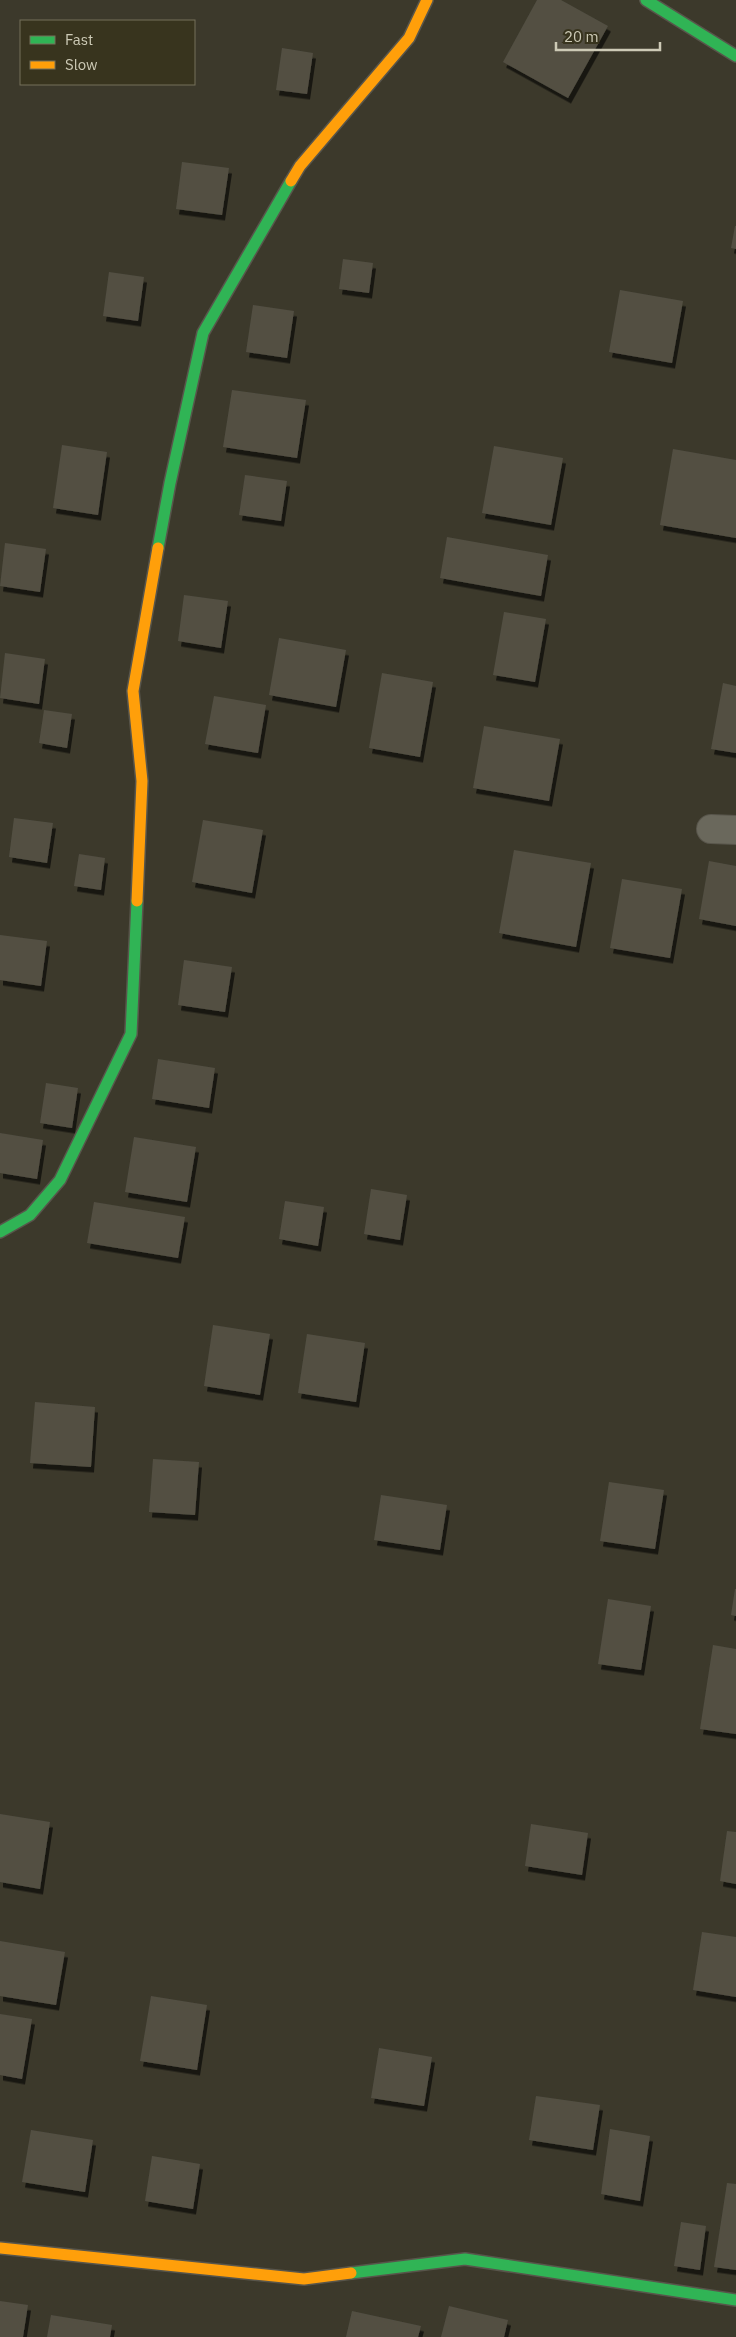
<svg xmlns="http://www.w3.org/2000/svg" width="736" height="2337" font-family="'IBM Plex Sans',sans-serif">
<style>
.building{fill:#524f43;filter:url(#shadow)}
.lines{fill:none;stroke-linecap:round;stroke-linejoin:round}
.street-casing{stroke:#58554b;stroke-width:30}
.fast-casing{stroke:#58554b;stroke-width:14}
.slow-casing{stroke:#58554b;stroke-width:14}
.street{stroke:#6a685c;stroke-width:28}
.fast{stroke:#30b455;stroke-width:11}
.slow{stroke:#ff9f0a;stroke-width:11}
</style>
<defs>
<filter id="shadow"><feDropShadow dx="3" dy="5.5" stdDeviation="0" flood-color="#0009"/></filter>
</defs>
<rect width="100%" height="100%" fill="#3c392b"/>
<path class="building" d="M537,0H561L608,26L568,98L503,62Z
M282,48L313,53L307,94L276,90Z
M182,162L229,168L222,215L176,209Z
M735,226H736V249L731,248Z
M343,259L373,263L369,293L339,289Z
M109,272L144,277L138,321L103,316Z
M620,290L683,301L672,363L609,352Z
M253,305L294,311L287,358L246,352Z
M232,390L306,400L297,458L223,447Z
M62,445L107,452L98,515L53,508Z
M494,446L563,458L551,525L482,513Z
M673,449L736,460V538L660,525Z
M245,475L287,481L281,521L239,515Z
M447,537L548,555L541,596L440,578Z
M5,543L46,549L40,592L0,586Z
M184,595L228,601L221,648L178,641Z
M504,612L546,619L535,682L493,675Z
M279,638L346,650L336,707L269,695Z
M5,653L45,659L39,704L0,698Z
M382,673L433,682L420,757L369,748Z
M723,683L736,686V753L711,749Z
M214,696L266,705L258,753L205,744Z
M44,710L72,714L67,748L39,743Z
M484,726L560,739L549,801L473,788Z
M14,818L53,823L47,863L9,857Z
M203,820L263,830L252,893L192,882Z
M514,850L591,863L576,947L499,933Z
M79,854L105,858L101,890L74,886Z
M709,861L736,866V926L699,919Z
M622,879L682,889L670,958L610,948Z
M0,935L47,941L41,986L0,980Z
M184,960L232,967L225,1012L178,1005Z
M158,1059L215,1068L209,1108L152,1099Z
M46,1083L78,1088L72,1128L40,1123Z
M0,1133L43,1140L37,1179L0,1173Z
M134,1137L196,1147L187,1202L125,1192Z
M371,1189L407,1195L400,1240L364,1234Z
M285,1201L324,1207L318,1246L279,1239Z
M94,1202L185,1217L178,1258L87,1243Z
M213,1325L270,1334L260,1395L204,1386Z
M307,1334L365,1343L356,1402L298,1393Z
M35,1402L95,1407L91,1467L30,1463Z
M153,1459L199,1462L195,1515L149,1512Z
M609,1482L664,1490L655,1549L600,1541Z
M381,1495L447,1505L440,1550L374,1540Z
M735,1589H736V1616L731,1615Z
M608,1599L651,1606L641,1670L598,1664Z
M713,1645L736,1649V1734L700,1729Z
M0,1814L50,1822L40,1889L0,1882Z
M531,1824L588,1833L582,1875L525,1866Z
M727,1831L736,1832V1884L720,1881Z
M702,1932L736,1937V1997L693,1990Z
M0,1941L65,1952L56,2005L0,1996Z
M151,1996L207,2005L197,2070L140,2061Z
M0,2014L32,2019L22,2079L0,2075Z
M379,2048L432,2057L424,2106L371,2098Z
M536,2096L600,2105L593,2150L529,2140Z
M610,2129L650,2136L640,2201L601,2194Z
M31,2130L93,2140L85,2192L22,2182Z
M152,2156L200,2164L193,2209L145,2201Z
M727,2183L736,2184V2270L714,2267Z
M681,2222L706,2226L700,2270L674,2266Z
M0,2301L28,2305L23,2337H0Z
M449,2306L508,2320L504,2337H441Z
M352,2311L421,2326L418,2337H346Z
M51,2315L112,2325L110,2337H47Z"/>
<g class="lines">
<g class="street-casing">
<path id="street" d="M711,829L736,830"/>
</g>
<g class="fast-casing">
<path id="fast" d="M646,0L736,56
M158,548L170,483L203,333L291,181
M0,1232L30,1215L60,1180L131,1034L137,901
M351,2273L465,2259L736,2300"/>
</g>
<g class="slow-casing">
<path id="slow" d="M291,181L300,166L409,38L427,0
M137,901L142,781L133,691L158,548
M0,2248L304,2279L351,2273"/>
</g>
<use href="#street" class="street"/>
<use href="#fast" class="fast"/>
<use href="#slow" class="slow"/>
</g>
<rect x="20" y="20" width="175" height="65" fill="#38341e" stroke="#74705b"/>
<rect x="30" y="36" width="25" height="8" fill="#30b455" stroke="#74705b"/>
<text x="65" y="45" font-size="15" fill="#cdcab6">Fast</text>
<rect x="30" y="61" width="25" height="8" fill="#ff9f0a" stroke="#74705b"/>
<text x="65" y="70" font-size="15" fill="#cdcab6">Slow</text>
<path d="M556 42v8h104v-8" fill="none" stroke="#cdcab6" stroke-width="2.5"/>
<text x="564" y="42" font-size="15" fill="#cdcab6" stroke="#38341e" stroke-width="4" paint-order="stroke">20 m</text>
</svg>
